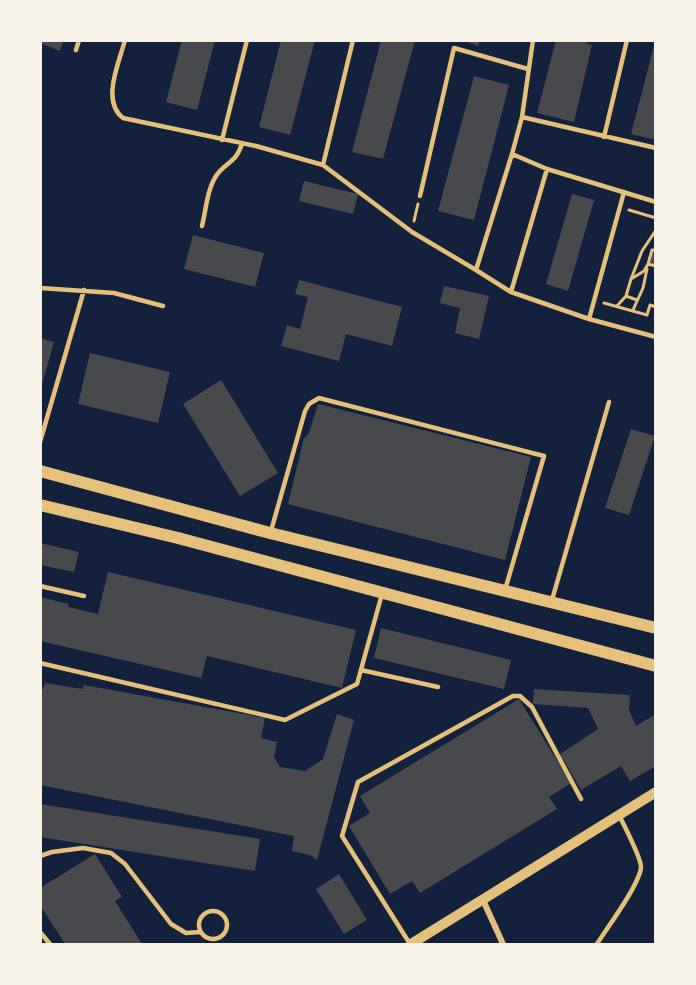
<svg xmlns="http://www.w3.org/2000/svg" width="696" height="985" font-family="'Sofia Sans Condensed',sans-serif">
<style>
.building{fill:#48494c}
.lines{fill:none;stroke-linecap:round;stroke-linejoin:round}
.path{stroke:#e5c07b;stroke-width:3}
.service{stroke:#e5c07b;stroke-width:4.5}
.minor{stroke:#e5c07b;stroke-width:6}
.tertiary{stroke:#e5c07b;stroke-width:10}
.secondary{stroke:#e5c07b;stroke-width:12}
</style>
<rect width="100%" height="100%" fill="#14213d"/>
<path class="building" d="M40,40H64L60,51L40,43Z
M182,40H215L197,110L166,102Z
M281,40H315L290,135L259,127Z
M381,40H415L383,159L352,152Z
M462,40H480L478,46Z
M556,40H588L587,44L592,45L574,122L537,113Z
M655,42H656V140L631,134Z
M474,76L509,85L474,220L438,211Z
M304,181L358,194L353,214L299,201Z
M572,194L594,200L568,291L546,284Z
M193,235L264,253L255,287L184,269Z
M652,251L656,252V264L649,263Z
M299,280L402,307L392,346L346,334L339,361L281,346L287,325L300,329L308,297L295,294Z
M444,286L489,296L479,339L455,333L460,308L440,303Z
M40,338L54,342L41,388H40Z
M90,353L170,372L158,423L78,404Z
M221,380L278,473L240,496L183,404Z
M318,404L531,457L505,560L288,504L304,438L309,433Z
M631,429L655,436L629,515L605,508Z
M40,543L79,552L74,572L40,565Z
M108,572L356,630L342,688L207,656L201,678L40,641V597L69,604L68,607L98,614Z
M381,628L511,660L504,689L374,658Z
M45,683L82,689L84,685L265,718L261,738L277,742L274,757L280,767L305,771L323,759L337,714L354,720L317,860L310,855L292,851L294,836L40,785V695Z
M534,689L630,695L629,710L636,726L656,714V766L630,781L621,766L581,790L560,754L598,729L588,708L533,704Z
M519,699L571,783L549,797L557,809L420,893L412,881L390,894L349,826L370,813L360,796Z
M40,804L260,839L255,871L40,837Z
M95,854L122,897L115,901L142,944H65L40,905V888Z
M339,874L367,920L344,934L316,889Z"/>
<g class="lines">
<path class="path" d="M629,210L656,218
M414,221L418,204
M656,250H652L648,264L656,266
M631,279L642,251L656,230
M626,296L637,300
M604,303L647,315L650,305L656,307
M617,306L626,296L631,279L644,271L648,264
M633,310L643,288L647,269"/>
<path class="service" d="M125,40C119,63 101,101 123,118L256,146L323,165L412,232L476,270L512,154L522,117
M533,40L522,117L656,148
M76,50L79,40
M604,137L627,40
M222,140L247,40
M512,154L547,169L656,202
M323,165L353,40
M547,169L511,292L589,319
M624,192L589,319L656,337
M420,196L454,48L528,69
M202,226C206,210 207,190 216,176C225,162 237,163 242,143
M476,270L511,292
M40,288L114,293L163,306
M40,442L84,290
M271,531L305,411L309,404L319,398L544,456L505,590
M40,586L84,596
M552,600L609,402
M40,663L285,720L357,684L382,594
M361,670L438,687
M40,856L52,852L83,848L111,853L125,864L171,924L186,933L200,932
M199 925a14 14 0 1 1 28 0a14 14 0 1 1-28 0Z
M40,932L50,944
M410,944L342,836L358,782L513,696H520L532,707L581,799
M597,944C607,928 640,884 641,867C641,858 624,825 619,815"/>
<path class="minor" d="M483,900L503,944"/>
<path class="tertiary" d="M411,944L656,792"/>
<path class="secondary" d="M40,471L270,533L656,628
M40,505L178,538L656,666"/>
</g>
<rect width="696" height="985" fill="none" stroke="#f6f1e7" stroke-width="84"/>
</svg>
